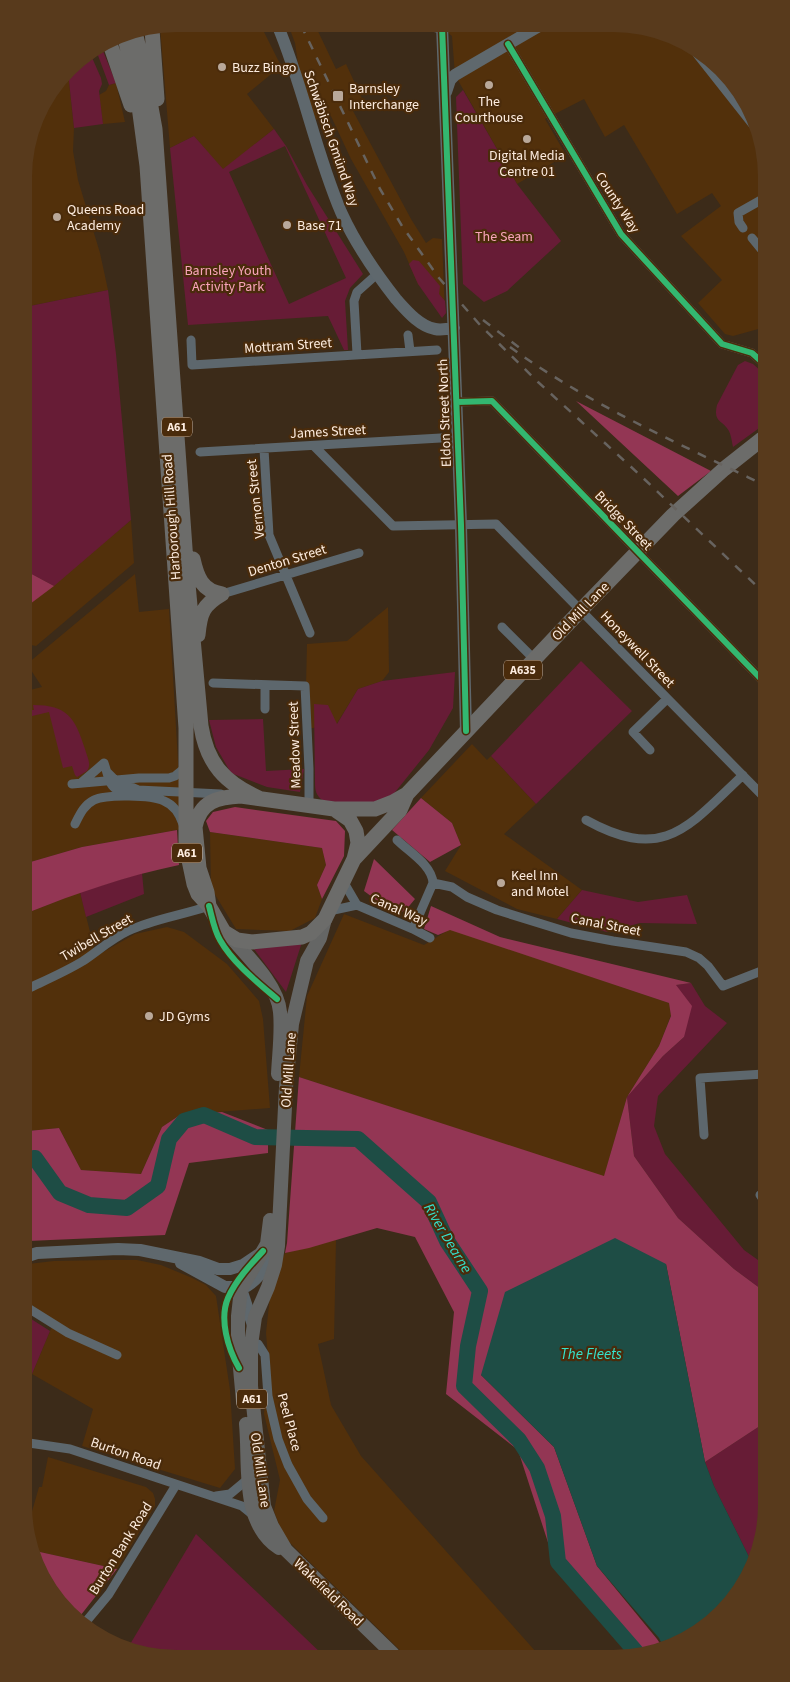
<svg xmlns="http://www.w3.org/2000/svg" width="790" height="1682" font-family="'Source Sans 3',sans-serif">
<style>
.built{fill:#52300b}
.green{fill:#671c36;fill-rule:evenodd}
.forest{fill:#933654}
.water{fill:#1e4d45}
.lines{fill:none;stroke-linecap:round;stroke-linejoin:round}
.river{stroke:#1e4d45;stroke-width:16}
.street{stroke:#5d676d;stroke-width:9}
.secondary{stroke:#5f686d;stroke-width:12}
.primary{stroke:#656665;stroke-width:14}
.highway{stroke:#6c6c6a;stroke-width:15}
.rail{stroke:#67635f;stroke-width:2.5;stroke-dasharray:9 9;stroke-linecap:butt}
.cycleway-casing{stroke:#4a2b0b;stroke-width:9}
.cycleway{stroke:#33b770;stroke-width:6}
.poi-dot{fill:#b9a89a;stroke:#4a2b0b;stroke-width:2}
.labels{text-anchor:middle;stroke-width:4.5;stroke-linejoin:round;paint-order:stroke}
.shield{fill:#4a2b0b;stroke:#c7b29f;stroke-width:1}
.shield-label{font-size:12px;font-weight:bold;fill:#fdecdf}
.poi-label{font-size:14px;fill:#fdecdf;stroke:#4a2b0b;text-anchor:start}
.street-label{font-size:14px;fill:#fdecdf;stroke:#4a2b0b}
.park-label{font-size:14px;fill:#f9a4bb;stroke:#4a2b0b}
.water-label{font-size:15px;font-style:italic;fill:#34e3cd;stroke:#4a2b0b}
</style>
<rect width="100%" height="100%" fill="#3c2b19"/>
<path class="built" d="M178,24H260L281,66L247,94L274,129L223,170L194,136L170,148L160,27Z
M288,24L315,25L336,69L346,64L365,105L353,111L411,219L426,243L433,238L442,239L445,312L418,284L404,252L351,159L330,114L316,120L306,97L300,76L295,43Z
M438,25L642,27L714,62L740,92L761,137L762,328L733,336L725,334L698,303L722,280L681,236L721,206L712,193L677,214L624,125L605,137L584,99L545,119L566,155L517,184L455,75L452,36Z
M68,72L74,128L73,151L78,180L100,253L108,290L25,307L24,167L40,109Z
M116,83L125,122L103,124L99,95L106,91L109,85Z
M131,520L134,563L36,646L26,644V607Z
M135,574L139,612L169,609L182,829L82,847L27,863L26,691L42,687L27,664Z
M388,607L389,672L382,681L358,689L336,725L305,729L307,644L347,641Z
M472,744L487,760L491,756L536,804L504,834L582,890L557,919L517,909L445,871L461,845L452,823L421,798Z
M210,832L322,848L326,865L317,885L322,899L315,918L290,931L236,929L211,888Z
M80,892L96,956L135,934L167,927L184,932L227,964L259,1001L263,1019L270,1108L180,1115L162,1127L141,1174L81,1170L59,1128L28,1131L27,913Z
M344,914L424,945L450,929L669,1003L671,1015L659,1046L627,1097L604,1177L299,1077L307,996Z
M336,1240L334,1339L318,1344L331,1405L361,1456L537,1653L404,1654L283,1536L274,1511L280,1480L264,1414L268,1357L266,1333L271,1286L285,1253Z
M109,1260H137L161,1265L190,1277L206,1285L216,1296L230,1390L235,1469L220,1488L82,1446L93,1409L32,1374L50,1331L55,1321L36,1309L28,1301V1264L54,1261Z
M48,1457L146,1487L153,1493L155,1499V1506L117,1569L31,1550L29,1545V1522L39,1487H42Z"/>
<path class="green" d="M101,46L116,83L109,85L96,50Z
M90,53L101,78L102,84L99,91L103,124L74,128L68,72L76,62Z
M463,90L517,184L561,241L507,291L484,302L463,284L456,97Z
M274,129L286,146L307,185L363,274L350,288L345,301L348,350H344L328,316L188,325L170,148L194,136L223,169ZM285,146L346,278L289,304L229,172Z
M413,260L419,261L440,286L439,294L445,301L446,313L442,318L418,284L409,264Z
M108,290L116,354L131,520L54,586L26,571L25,307Z
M745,361L753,364L762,372V426L733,447C732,442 731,435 729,431C722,419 713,423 717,405L738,365Z
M581,661L632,711L536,804L491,756Z
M455,672L453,708L429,750L392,796L377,805L323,801C316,795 315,791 315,782L314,704L328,705L337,724L358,689L382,681Z
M33,705C68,705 75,718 85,749C87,757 92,764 87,771L77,777L75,775L72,766L63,768L49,712L28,717L26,710H34Z
M263,719L266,771L304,769L300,792L267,787L231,773L216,747L209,720Z
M142,873L144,894L86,917L80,892Z
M582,890L638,902L687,895L697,924L640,923L607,932L557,919Z
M302,942L286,992L254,949Z
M691,983L705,1006L727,1023L658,1096L654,1126L665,1154L744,1250L765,1265V1292L734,1269L678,1218L634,1156L627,1097L663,1056L684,1037L676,985Z
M28,1317L50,1331L32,1374L28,1372Z
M766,1422V1515L753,1565L714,1486L705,1462Z
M196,1534L323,1655H148L129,1646Z"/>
<path class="forest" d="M576,401L711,471L678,496Z
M26,571L54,586L26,607Z
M421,798L452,823L461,845L430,862L392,830Z
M235,807L336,821L345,831L344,856L322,899L317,885L326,865L322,848L210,832L206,821L213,812Z
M177,830L179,865C126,876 77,893 27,913V863L82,847Z
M374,859L415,899L405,911L394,913L364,891Z
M431,906L500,937L691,983L676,985L692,1006L684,1037L663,1056L627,1097L634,1156L678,1218L734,1269L765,1292L766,1422L705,1462L666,1264L481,1375L554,1447L597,1566L657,1639L663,1648L653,1653H637L635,1649L556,1567L518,1450L446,1394L454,1312L415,1237L377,1228L309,1248L285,1253L287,1243L299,1077L604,1176L627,1097L659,1046L671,1016L669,1003L450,930L438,935L424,929Z
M222,1112L268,1130V1153L189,1163L165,1235L28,1241V1131L59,1128L81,1170L141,1174L162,1127L180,1115Z
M31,1550L117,1569L77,1620L44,1582Z"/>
<path class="water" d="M615,1238L666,1264L705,1462L714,1486L753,1565L734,1598L698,1632L664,1648L659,1638L597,1566L554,1447L481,1375L505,1292Z"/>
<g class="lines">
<path class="river" d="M28,1159L35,1158L60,1193L89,1205L127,1208L158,1186L169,1139L184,1121L204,1115L255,1137L358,1139L429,1202L447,1241L480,1291L468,1346L464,1386L519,1440L537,1468L553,1516L558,1562L637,1653"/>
<path class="street" d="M430,25L436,28H442
M508,44L621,234L722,344L752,353L762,362
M697,54L757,130
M743,228L739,222L738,213L761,200
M752,238L761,249
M408,335L410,351
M191,340L192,365L437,350
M357,354L354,301L357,292L376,275
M457,402L492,401L763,681
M314,446L393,526L496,524L763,796
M264,449L269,535L310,633
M200,452L458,437
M222,594L359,553
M502,627L534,659
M213,683L305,686L309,769V806
M265,709V685
M650,750L633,732L667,699
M107,772L115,780L138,790L221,794
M82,782L104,763C110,780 107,787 127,795
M72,784L139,778H169L175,776L186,767
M586,820C664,863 688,827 743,775
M75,824C80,814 84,805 94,800C106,794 152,795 164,801C174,805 180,815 183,824
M397,840C409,852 432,865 433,883L413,929
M343,881L357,905L413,929L430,938
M433,883L452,887L467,897L497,910L571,933L613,941L686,952L699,958L708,966L723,986L764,970
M329,911L357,905
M27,989C46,980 65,972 83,961C98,951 111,939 128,931C153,919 183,915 209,906
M704,1135L700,1078L764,1074
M760,1195L765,1202
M28,1308L68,1333L117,1355
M248,1345L258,1344L265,1355L268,1396L278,1439L288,1465L307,1499L323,1518
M29,1443L70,1449L242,1506L253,1515
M216,1496L230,1494L248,1479
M84,1624L109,1594L176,1485"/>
<path class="secondary" d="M277,24C303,85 315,151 341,212C356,245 374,271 396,299C406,310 419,326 435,329C440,330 448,329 454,328
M442,25L461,525L466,731
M446,92L450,80L455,75L539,26
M28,1256L37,1253L118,1249L140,1250L199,1262L218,1269H230L243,1265L261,1253
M181,1263L225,1287H235L241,1289C259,1282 267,1264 276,1249
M241,1289L253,1325"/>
<path class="primary" d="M325,919L320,938L307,961L292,1024L286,1087L278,1246L275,1265L268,1287L255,1317L251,1345V1386L264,1506L272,1526L286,1550L393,1654
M230,936C247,956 278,985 280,1012C282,1032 279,1053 278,1074
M243,1401L238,1346V1316L241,1289L267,1244L270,1220
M246,1424C250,1465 240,1522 279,1548"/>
<path class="highway" d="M152,29L157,99
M135,32L145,74L155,129L186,562L201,726C207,764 225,783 259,798
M124,34L136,84L147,166L186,728V846L194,884L198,894L209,906
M109,41L131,105
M193,559C197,577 202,591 222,594
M198,635C200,613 203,605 222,594
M241,796L334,809L350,820L356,831L358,843L354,859L325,919L311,933L302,937L252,942L237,940L224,932L209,906L207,892L199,868L195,827C200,801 218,797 241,796Z
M334,809H375L393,802L407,794L581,610L673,515L724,469L762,439
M355,858L400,810L407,794"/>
<path class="rail" d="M301,25L380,189L402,226L439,278L480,325L538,382L641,476L763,592
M483,320L521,349
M510,347C588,404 676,442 762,484"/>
<g class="cycleway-casing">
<path id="cycleway" d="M442,25L461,525L466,731
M508,44L621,234L722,344L752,353L762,362
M457,402L492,401L763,681
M209,906C212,917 214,930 220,940C233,963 257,982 277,999
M239,1368C228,1349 219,1319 228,1298C236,1280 250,1265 263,1251"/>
</g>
<use href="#cycleway" class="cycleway"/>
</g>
<g class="poi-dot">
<circle cx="222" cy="67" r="5"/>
<circle cx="489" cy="85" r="5"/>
<rect x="332" y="90" width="12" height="12" rx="2.5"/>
<circle cx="527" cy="139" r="5"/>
<circle cx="57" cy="217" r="5"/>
<circle cx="287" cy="225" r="5"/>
<circle cx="501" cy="883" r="5"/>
<circle cx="149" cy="1016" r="5"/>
</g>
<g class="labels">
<g class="shield">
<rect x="162" y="417.5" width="30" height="19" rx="4"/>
<rect x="504" y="660.5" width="38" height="19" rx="4"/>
<rect x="172" y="843.5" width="30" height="19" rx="4"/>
<rect x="237" y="1389.5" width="30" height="19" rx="4"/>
</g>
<g class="shield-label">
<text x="177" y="431">A61</text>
<text x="523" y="674">A635</text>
<text x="187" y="857">A61</text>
<text x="252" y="1403">A61</text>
</g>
<g class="poi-label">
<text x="232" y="72">Buzz Bingo</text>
<text x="349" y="93">Barnsley<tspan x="349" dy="16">Interchange</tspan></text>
<text x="489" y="106" text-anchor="middle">The<tspan x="489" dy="16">Courthouse</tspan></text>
<text x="527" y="160" text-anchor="middle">Digital Media<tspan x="527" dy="16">Centre 01</tspan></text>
<text x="67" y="214">Queens Road<tspan x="67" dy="16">Academy</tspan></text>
<text x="297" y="230">Base 71</text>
<text x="511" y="880">Keel Inn<tspan x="511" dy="16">and Motel</tspan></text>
<text x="159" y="1021">JD Gyms</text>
</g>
<g class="street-label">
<text transform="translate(332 138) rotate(71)" y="5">Schwäbisch Gmünd Way</text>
<text transform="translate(618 202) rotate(57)" y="5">County Way</text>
<text transform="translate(288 345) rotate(-4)" y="5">Mottram Street</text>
<text transform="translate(444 413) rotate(-92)" y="5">Eldon Street North</text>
<text transform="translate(328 431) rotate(-3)" y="5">James Street</text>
<text transform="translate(255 499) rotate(-96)" y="5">Vernon Street</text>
<text transform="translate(171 517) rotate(-94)" y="5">Harborough Hill Road</text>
<text transform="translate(624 520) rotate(46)" y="5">Bridge Street</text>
<text transform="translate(287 560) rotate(-17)" y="5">Denton Street</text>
<text transform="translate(580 611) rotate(-46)" y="5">Old Mill Lane</text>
<text transform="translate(638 649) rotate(46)" y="5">Honeywell Street</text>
<text transform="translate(294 745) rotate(-92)" y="5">Meadow Street</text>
<text transform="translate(399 909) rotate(24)" y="5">Canal Way</text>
<text transform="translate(606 924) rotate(11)" y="5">Canal Street</text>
<text transform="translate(96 937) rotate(-30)" y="5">Twibell Street</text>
<text transform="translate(288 1070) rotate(-86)" y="5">Old Mill Lane</text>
<text transform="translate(290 1422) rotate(75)" y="5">Peel Place</text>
<text transform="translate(126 1453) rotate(19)" y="5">Burton Road</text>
<text transform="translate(261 1470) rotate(82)" y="5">Old Mill Lane</text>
<text transform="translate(120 1548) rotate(-58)" y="5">Burton Bank Road</text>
<text transform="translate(329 1592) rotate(44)" y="5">Wakefield Road</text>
</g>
<g class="park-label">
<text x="504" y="241">The Seam</text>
<text x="228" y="275">Barnsley Youth<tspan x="228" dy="16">Activity Park</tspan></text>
</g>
<g class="water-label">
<text transform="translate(448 1238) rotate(59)" y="5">River Dearne</text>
<text x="591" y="1359">The Fleets</text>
</g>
</g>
<path d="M0 0H790V1682H0ZM177 32H613A145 145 0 0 1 758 177V1505A145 145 0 0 1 613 1650H177A145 145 0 0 1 32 1505V177A145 145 0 0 1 177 32Z" fill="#583a1c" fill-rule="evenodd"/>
</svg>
